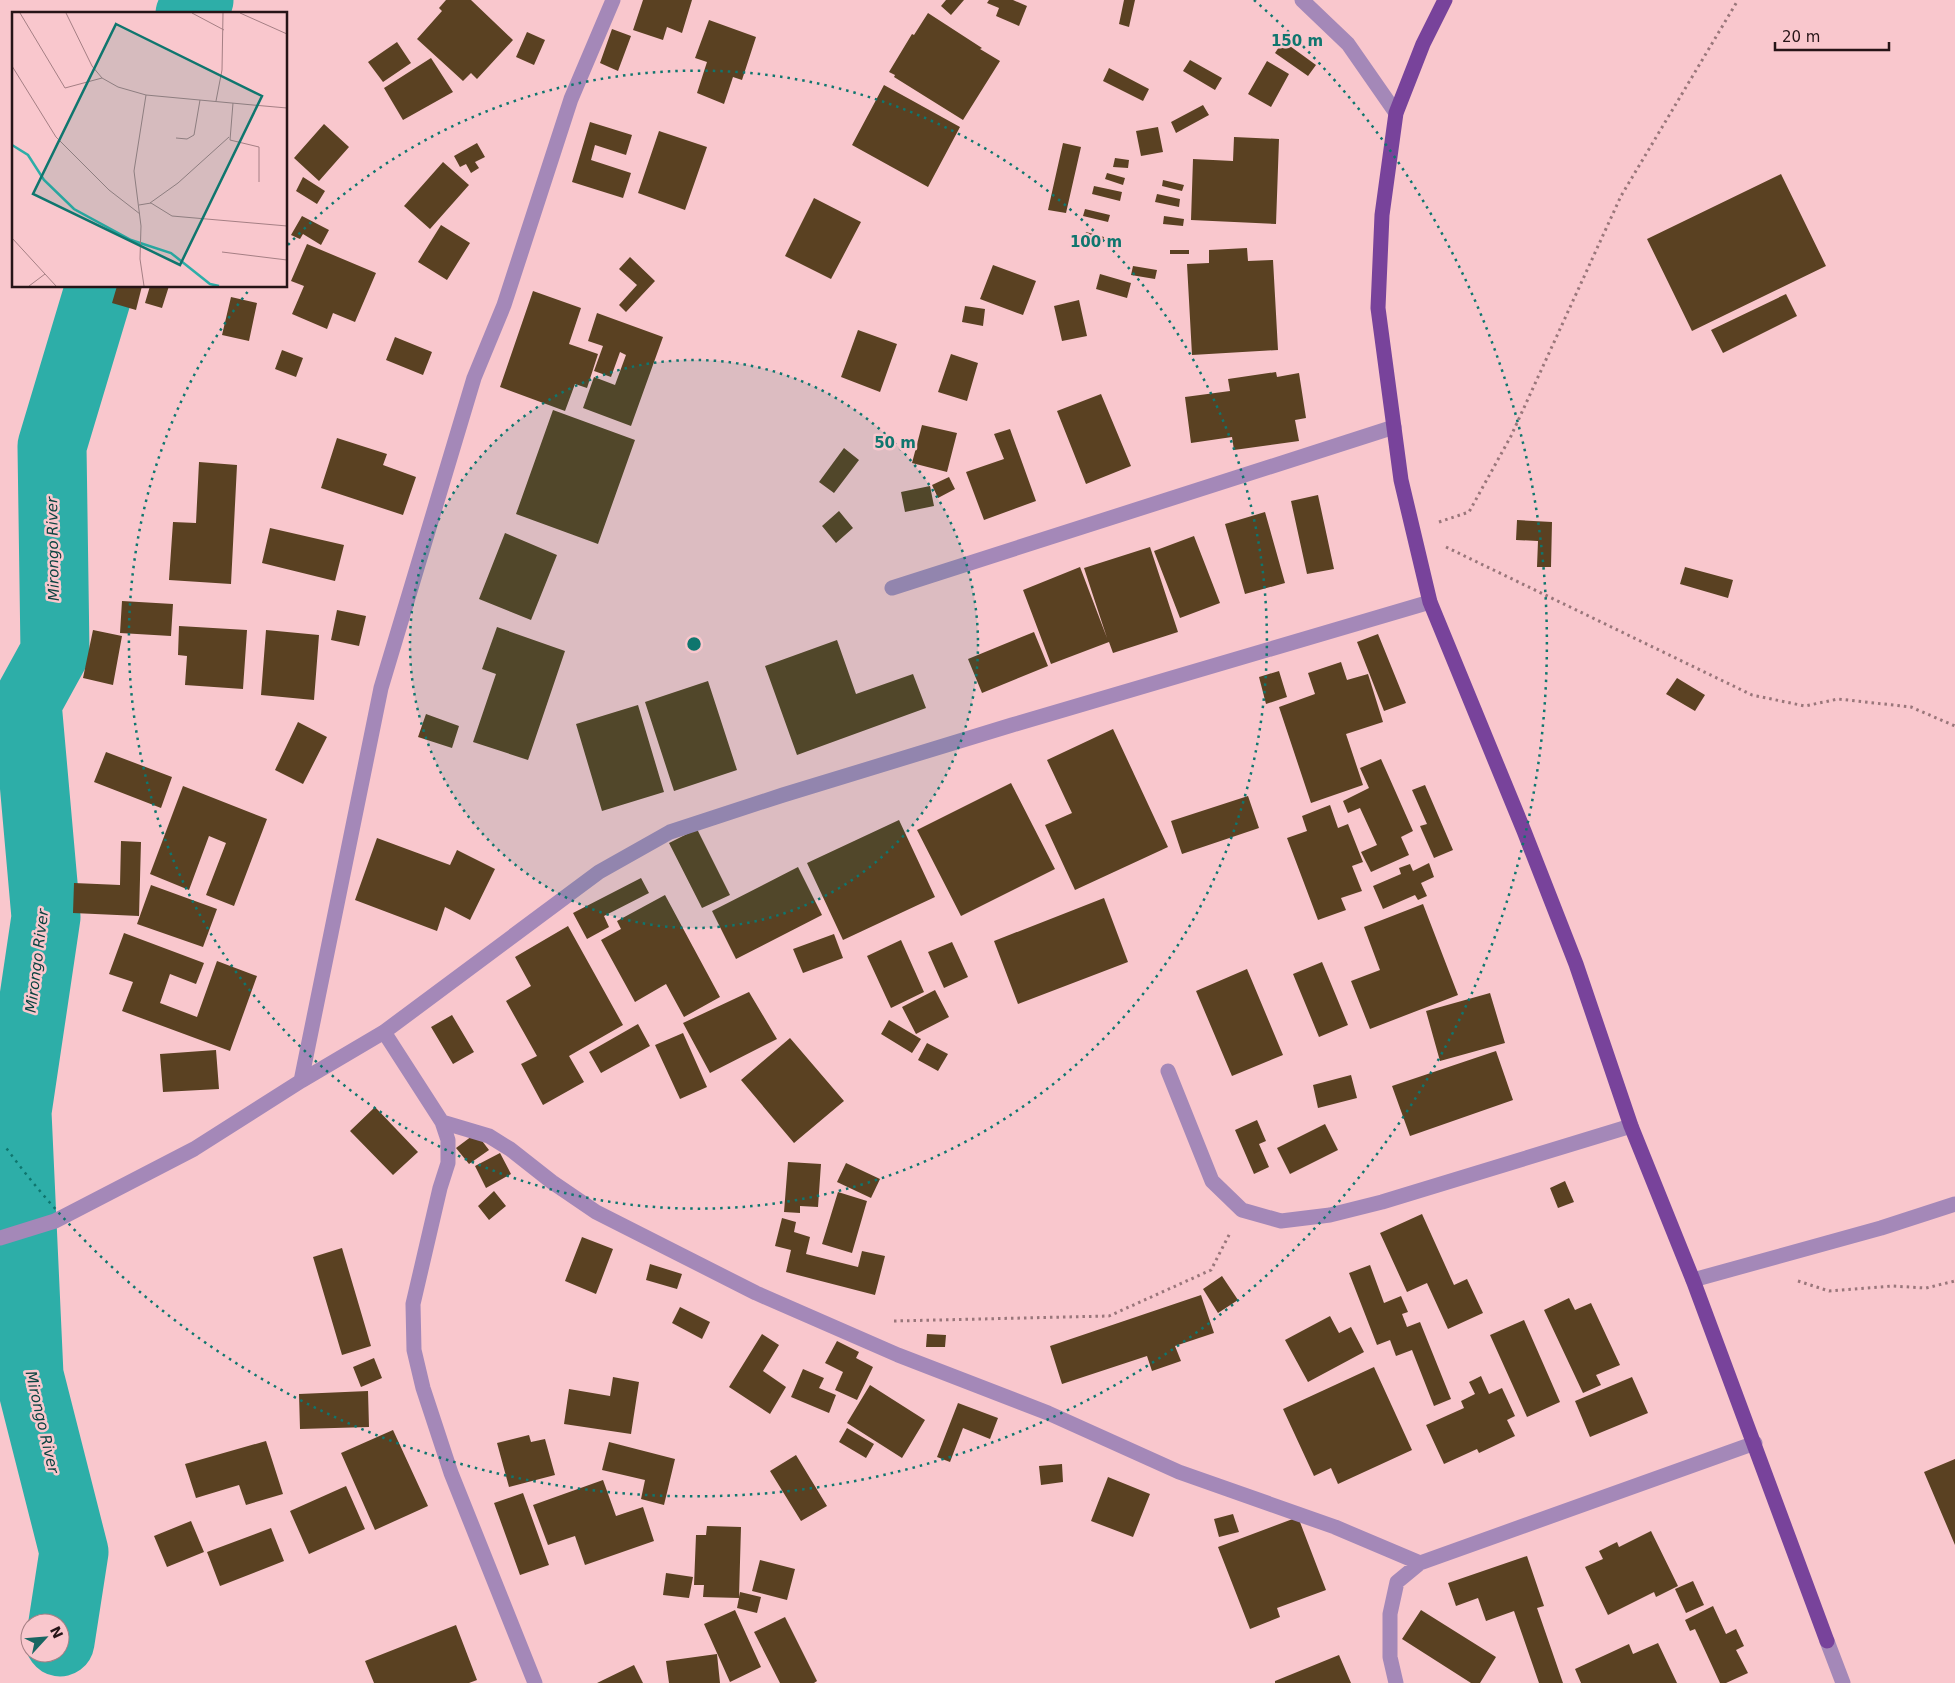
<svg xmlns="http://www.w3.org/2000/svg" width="1955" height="1683" font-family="'DejaVu Sans',sans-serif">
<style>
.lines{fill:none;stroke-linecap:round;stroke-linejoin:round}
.river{stroke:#2daea8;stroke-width:69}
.building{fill:#5a4122}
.path{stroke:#99767a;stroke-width:3;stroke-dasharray:2.5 4;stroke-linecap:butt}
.minor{stroke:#a488b8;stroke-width:15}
.major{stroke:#78439b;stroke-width:15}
.ring{fill:none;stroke:#0f766e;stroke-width:2.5;stroke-dasharray:2.5 5}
.labels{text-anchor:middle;stroke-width:5;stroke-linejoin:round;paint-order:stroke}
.water-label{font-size:15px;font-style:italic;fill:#0b4340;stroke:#f9c7cd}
.inset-river{fill:none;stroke:#2daea8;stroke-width:2.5}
.inset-road{fill:none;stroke:#a57f84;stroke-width:1}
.view{fill:#0f766e;fill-opacity:0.15;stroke:#0f766e;stroke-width:2.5}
.inset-edge{fill:none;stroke:#261417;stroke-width:2.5}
.centre{fill:#0f766e;stroke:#f9c7cd;stroke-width:2.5}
.ring-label{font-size:15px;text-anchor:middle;font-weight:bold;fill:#0f766e;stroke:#f9c7cd;stroke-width:5;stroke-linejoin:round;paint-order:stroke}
</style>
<rect width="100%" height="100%" fill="#f9c7cd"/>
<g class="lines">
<path class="river" d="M190,14L199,0
M60,1642L74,1552L29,1375L17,1112L46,917L27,703L55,652L52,446L100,286"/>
</g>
<path class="building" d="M446,0H471L513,40L477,79L471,73L463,81L417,39L442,11L439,8Z
M643,0H692L682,33L667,27L663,40L633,30Z
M946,0H964L951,15L941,6Z
M989,0H1013L1027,6L1019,26L996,16L999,8L987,3Z
M1124,0H1135L1129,27L1119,24Z
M928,13L982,48L980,49L1000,61L963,120L894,77L895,75L889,72L912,34L914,35Z
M709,20L756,37L742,80L733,77L724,104L697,93L707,62L695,58Z
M612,29L631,36L618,71L600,63Z
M527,32L545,40L534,65L516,57Z
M1283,41L1316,65L1308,76L1275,53Z
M397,42L411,63L383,82L368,62Z
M431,58L453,92L403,120L384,88Z
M1190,60L1222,78L1215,90L1183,71Z
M1267,61L1289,74L1271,107L1248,94Z
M1109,68L1149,89L1143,101L1103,81Z
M884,85L960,127L928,187L852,145Z
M1203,105L1209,115L1176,133L1171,122Z
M590,122L632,135L626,155L595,145L591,160L631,173L623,198L572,182Z
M324,124L349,147L319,181L294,158Z
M1158,127L1163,152L1141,156L1136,131Z
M659,131L707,147L685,210L638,193Z
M1234,137L1279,139L1276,224L1191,220L1193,159L1233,161Z
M477,143L485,157L475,162L479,168L471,173L466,164L460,167L454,156Z
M1063,143L1081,147L1066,213L1048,210Z
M1115,158L1129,160L1128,168L1113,167Z
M443,162L469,185L430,229L404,206Z
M1107,173L1125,178L1123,185L1105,179Z
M1781,174L1826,266L1692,331L1647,239Z
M303,177L325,191L317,204L296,191Z
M1163,180L1184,185L1182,191L1162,186Z
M1094,186L1122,192L1120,201L1092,194Z
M1157,194L1180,199L1179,207L1155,202Z
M814,198L861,222L831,279L785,256Z
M1085,209L1110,215L1108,222L1083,216Z
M302,216L329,230L321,245L303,234L300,239L291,235Z
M1164,216L1184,219L1183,226L1163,224Z
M441,225L470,243L447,280L418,262Z
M1086,232L1104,237L1101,246L1083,240Z
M307,244L376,273L355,322L333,313L327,329L292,314L304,286L291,281Z
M1247,248L1248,261L1273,260L1278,350L1192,355L1187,264L1209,263V250Z
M1170,250H1189V254H1170Z
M630,257L655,281L626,312L619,305L637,285L619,269Z
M993,265L1036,281L1023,315L980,299Z
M1133,266L1157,270L1155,279L1131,275Z
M1100,274L1131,283L1127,298L1096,289Z
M117,286H142L136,310L112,303Z
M150,286H169L162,308L145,303Z
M533,291L581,308L569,344L598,354L587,388L575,384L565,411L500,387Z
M1786,294L1797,316L1723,353L1711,330Z
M231,297L257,303L249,341L222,335Z
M1079,300L1087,336L1062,341L1054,306Z
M965,306L985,309L983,326L962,322Z
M597,313L663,337L631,426L583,408L594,377L615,385L626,355L620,352L611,377L594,371L603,346L588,341Z
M858,330L897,344L880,392L841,377Z
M395,337L432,352L423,375L386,360Z
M282,350L303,358L296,377L275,369Z
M951,354L978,363L967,401L938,392Z
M1276,372L1277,377L1299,373L1306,418L1295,420L1299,441L1234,450L1232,437L1191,443L1185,397L1230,391L1228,379Z
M1101,394L1131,466L1086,484L1057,411Z
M553,410L635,440L598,544L516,514Z
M922,425L957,433L947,472L912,463Z
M1010,429L1036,501L984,520L966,472L1004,459L994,434Z
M337,438L387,454L383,465L416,477L403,515L321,488Z
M844,448L859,460L834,493L819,482Z
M199,462L237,465L231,584L169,580L173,522L196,523Z
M949,477L955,489L938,498L932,485Z
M930,486L934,506L905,512L901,492Z
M1318,495L1334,569L1307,574L1291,501Z
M839,511L853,528L836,543L822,526Z
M1265,512L1285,583L1245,594L1225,524Z
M1517,520L1552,522L1551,567H1537L1538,541L1516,540Z
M270,528L344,545L335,581L262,563Z
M505,533L557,555L531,620L479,599Z
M1194,536L1220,603L1180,618L1154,551Z
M1150,547L1178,632L1113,653L1109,642L1051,664L1023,590L1080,567L1107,638L1084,568Z
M1685,567L1733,580L1728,598L1680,584Z
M122,601L173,604L171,636L120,633Z
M337,610L366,616L359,646L331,640Z
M179,626L247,630L243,689L185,685L187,656L178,655Z
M497,627L565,651L528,760L473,742L496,674L482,669Z
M93,630L122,636L113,685L83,678Z
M266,630L319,635L314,700L261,695Z
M1034,632L1048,666L982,693L968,659Z
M1378,634L1406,703L1384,711L1357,642Z
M837,640L856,694L913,674L926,708L797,755L765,666Z
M1341,662L1347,680L1368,674L1383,722L1346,734L1363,785L1311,803L1279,707L1315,694L1308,673Z
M1279,671L1287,697L1266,704L1259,677Z
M1677,678L1705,695L1695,711L1666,694Z
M708,681L737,770L674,791L645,702Z
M638,705L664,792L602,811L576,724Z
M426,714L459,726L452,748L418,737Z
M298,722L327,737L303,784L275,770Z
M1113,729L1168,847L1075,890L1045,825L1072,813L1047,760Z
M106,752L172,777L161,808L94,782Z
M1381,759L1413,831L1401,837L1409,855L1371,872L1361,852L1377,845L1360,808L1348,813L1343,801L1369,788L1360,768Z
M1011,783L1055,869L961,916L917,830Z
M1425,785L1453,850L1434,858L1420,826L1427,824L1412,790Z
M183,786L267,819L234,906L206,895L226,843L209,836L189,890L150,874Z
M1248,796L1259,828L1182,854L1171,821Z
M1330,805L1338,828L1348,824L1363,862L1352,866L1362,891L1341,898L1346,910L1318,920L1287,838L1307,831L1302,816Z
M899,820L935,897L843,940L807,863Z
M697,829L730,895L702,908L669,843Z
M377,838L450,865L457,850L495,869L470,920L445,907L437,931L355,900Z
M121,841L141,842L139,916L73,913L74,883L120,885Z
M1429,863L1434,877L1421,883L1427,896L1418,900L1415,895L1383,909L1373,886L1401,874L1399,868L1410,864L1413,871Z
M798,867L822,915L736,959L712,911Z
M641,878L649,893L604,916L609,927L587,939L573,913Z
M151,885L217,909L203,947L137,924Z
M665,895L720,997L684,1017L666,984L635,1002L601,940L621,929L617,921Z
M1104,898L1128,962L1018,1004L994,941Z
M1423,904L1458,995L1370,1029L1351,981L1380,970L1364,927Z
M568,926L623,1025L569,1056L584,1082L543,1105L521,1064L537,1056L506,1001L531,986L515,957Z
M124,933L204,963L196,984L170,974L160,1003L197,1017L217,961L257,976L230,1051L122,1011L133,982L109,974Z
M834,934L843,958L803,973L793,949Z
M901,940L924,992L891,1008L867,956Z
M952,942L968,977L944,988L928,952Z
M1322,962L1348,1025L1319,1037L1293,974Z
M1247,969L1283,1055L1232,1076L1196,991Z
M935,990L949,1017L916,1034L902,1007Z
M749,992L777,1039L710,1073L683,1023Z
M1490,993L1505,1043L1440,1061L1426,1011Z
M452,1015L474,1052L453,1064L431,1027Z
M889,1020L921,1039L912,1053L881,1034Z
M638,1024L650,1046L601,1073L589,1052Z
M683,1033L707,1087L680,1099L655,1045Z
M790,1038L844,1101L794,1143L741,1080Z
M927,1043L948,1054L938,1071L918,1060Z
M216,1050L219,1089L163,1092L160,1054Z
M1496,1051L1513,1100L1410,1136L1392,1086Z
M1351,1075L1357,1098L1318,1108L1313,1085Z
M375,1107L418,1152L393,1175L350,1131Z
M1257,1120L1266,1141L1259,1144L1269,1167L1254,1174L1235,1130Z
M1325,1124L1338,1150L1290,1174L1277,1148Z
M476,1133L489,1150L469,1164L456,1148Z
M500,1153L511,1174L486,1188L475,1166Z
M788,1162L821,1164L818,1207L800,1206V1213L784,1212Z
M846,1163L880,1179L871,1198L837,1182Z
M1565,1181L1574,1202L1558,1208L1550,1188Z
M494,1191L506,1206L489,1220L478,1206Z
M838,1192L867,1201L852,1253L822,1244Z
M1422,1214L1454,1285L1467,1279L1483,1313L1448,1329L1427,1283L1407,1292L1380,1233Z
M782,1218L796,1222L794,1232L810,1237L806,1254L858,1267L862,1251L885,1256L875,1295L786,1272L791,1250L775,1246Z
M582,1237L613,1249L596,1294L565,1281Z
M342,1248L371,1346L342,1355L313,1257Z
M650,1264L682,1274L677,1289L646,1280Z
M1370,1265L1384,1303L1401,1296L1408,1312L1402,1314L1407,1327L1420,1322L1451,1399L1434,1406L1412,1350L1396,1356L1390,1340L1377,1345L1349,1273Z
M1222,1276L1238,1300L1218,1313L1203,1289Z
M1201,1295L1214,1333L1175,1346L1181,1361L1152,1371L1147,1356L1062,1384L1050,1346Z
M1569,1298L1575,1310L1591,1303L1620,1365L1596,1375L1601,1385L1583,1393L1544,1310Z
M680,1307L710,1322L702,1339L672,1323Z
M1330,1316L1339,1333L1351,1327L1364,1352L1308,1382L1285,1340Z
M1524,1320L1560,1402L1527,1417L1490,1335Z
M762,1334L779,1345L763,1371L786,1387L770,1414L729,1387Z
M927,1334L946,1335L945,1347H926Z
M837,1341L859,1352L856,1358L873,1367L857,1400L835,1390L843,1372L825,1363Z
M374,1358L382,1378L361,1387L353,1367Z
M1374,1367L1412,1450L1338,1484L1331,1468L1314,1476L1283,1409Z
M803,1369L824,1378L819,1388L836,1395L829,1413L791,1397Z
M1481,1376L1489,1394L1502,1388L1515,1416L1507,1420L1515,1436L1479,1453L1477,1449L1444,1464L1426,1425L1464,1408L1461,1401L1475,1394L1469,1382Z
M613,1377L639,1382L631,1434L564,1424L569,1389L610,1396Z
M1632,1377L1648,1413L1590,1437L1575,1401Z
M870,1385L925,1420L902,1458L847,1423Z
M368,1391L369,1427L300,1429L299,1394Z
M958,1403L998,1418L990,1439L963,1428L950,1462L937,1457Z
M847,1428L874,1444L866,1458L839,1442Z
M393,1430L428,1506L375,1530L341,1453Z
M529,1435L531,1442L545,1439L555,1475L509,1487L497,1443Z
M266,1441L283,1494L246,1505L239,1485L196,1498L185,1464Z
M609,1442L675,1459L664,1505L641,1499L645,1480L602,1470Z
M796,1455L827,1506L801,1521L770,1471Z
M1955,1459V1545L1924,1472Z
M1062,1464L1063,1482L1041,1485L1039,1466Z
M1108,1477L1150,1494L1133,1537L1091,1521Z
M603,1480L616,1516L643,1507L654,1541L585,1565L575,1536L548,1545L533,1505Z
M346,1486L365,1529L309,1554L290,1511Z
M523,1493L549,1565L520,1575L494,1503Z
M1233,1514L1239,1532L1219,1537L1214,1519Z
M1298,1517L1326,1590L1277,1608L1280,1617L1250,1629L1218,1547Z
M191,1521L204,1552L167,1567L154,1536Z
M707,1526L741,1527L739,1597L740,1592L761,1597L757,1613L737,1608L739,1598L703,1597L704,1585H694L696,1535H706Z
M271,1528L284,1561L220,1586L207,1552Z
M1651,1531L1678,1586L1656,1597L1654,1592L1608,1615L1585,1567L1603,1559L1599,1551L1617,1542L1619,1547Z
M1527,1556L1544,1606L1537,1608L1563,1683H1539L1514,1611L1486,1621L1478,1598L1456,1606L1448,1583Z
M760,1560L795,1569L787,1600L752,1591Z
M666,1573L693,1577L689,1598L663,1595Z
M1693,1581L1704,1605L1686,1613L1675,1589Z
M1713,1606L1726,1634L1736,1629L1744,1646L1736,1650L1748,1673L1726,1683H1720L1695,1629L1690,1631L1685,1620Z
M735,1610L761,1667L730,1682L704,1624Z
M1421,1610L1496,1657L1480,1683H1471L1402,1639Z
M785,1617L817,1681L814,1683H780L754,1632Z
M456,1625L477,1680L469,1683H374L365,1661Z
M1658,1643L1677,1683H1581L1575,1669L1629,1644L1633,1654Z
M717,1654L720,1683H669L666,1661Z
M1339,1655L1351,1683H1275V1681Z
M634,1665L643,1683H597Z"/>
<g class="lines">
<path class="path" d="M1439,522L1469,512L1511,436L1621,196L1738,0
M1446,547L1752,695L1805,706L1838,699L1911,707L1955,726
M1798,1281L1829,1291L1892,1286L1926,1288L1955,1281
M894,1321L1109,1316L1211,1270L1230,1233"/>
<path class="minor" d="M1302,0L1348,44L1396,113
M892,588L1394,427
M384,1032L442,1122L448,1140V1163L440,1188L413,1304L414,1350L423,1388L451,1473L535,1683
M1168,1071L1212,1181L1242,1210L1281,1221L1330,1215L1382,1202L1631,1126
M301,1081L381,688L474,378L504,305L571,99L613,0
M442,1122L489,1136L510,1149L552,1182L596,1212L756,1293L898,1355L1048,1413L1179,1472L1335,1527L1420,1563
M0,1238L55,1221L194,1149L301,1081L384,1032L599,872L670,832L783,795L1012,725L1430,602
M1693,1280L1881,1228L1955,1204
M1827,1641L1843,1683
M1396,1683L1390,1657V1614L1397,1582L1420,1563L1755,1443"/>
<path class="major" d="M1445,0L1423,44L1396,113L1382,215L1378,308L1401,480L1430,602L1524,831L1576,964L1631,1126L1693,1280L1827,1641"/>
</g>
<circle cx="694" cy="644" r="284" fill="#0f766e" fill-opacity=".12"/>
<g class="ring">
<circle cx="694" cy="644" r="284"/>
<path d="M288 245A569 569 0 1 1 249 290"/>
<path d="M1254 0A853 853 0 1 1 4 1145"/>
</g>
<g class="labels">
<g class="water-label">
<text transform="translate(53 549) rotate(-91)" y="5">Mirongo River</text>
<text transform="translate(37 961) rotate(-83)" y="5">Mirongo River</text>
<text transform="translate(42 1422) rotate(77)" y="5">Mirongo River</text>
</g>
</g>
<g transform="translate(12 12)">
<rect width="275" height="275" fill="#f9c7cd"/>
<path class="inset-river" d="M0,133L16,143L32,168L62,197L119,228L159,241L198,272L207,274"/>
<path class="inset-road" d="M8,1L53,76L90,66M54,1L80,54L90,66L106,75L134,83L241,93M180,1L212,18M228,1L275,22M0,54L44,125L97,178L128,202M204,89L210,58L211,1M221,91L218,128L247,135V170M241,93L275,96M164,126L175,127L182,123L188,88M138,191L166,171L217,125M127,193L139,191L160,204L275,214M0,226L44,274M210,240L275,248M17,274L33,262M132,274L128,247L129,214L122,159L134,83"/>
<path class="view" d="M104,12L250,84L168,253L21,182Z"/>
<rect width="275" height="275" class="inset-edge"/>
</g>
<circle cx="694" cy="644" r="8" class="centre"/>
<g class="ring-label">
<text x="1297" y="46">150 m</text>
<text x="1096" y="247">100 m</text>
<text x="895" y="448">50 m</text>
</g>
<g transform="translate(45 1638) rotate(64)"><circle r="24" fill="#f9c7cd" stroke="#a57f84"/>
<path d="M0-4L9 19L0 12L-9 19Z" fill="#186662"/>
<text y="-8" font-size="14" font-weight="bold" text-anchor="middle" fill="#261417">N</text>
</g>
<path d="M1775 42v8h114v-8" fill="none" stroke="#261417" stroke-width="2.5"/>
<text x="1782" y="42" font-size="15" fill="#261417" stroke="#f9c7cd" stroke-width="4" paint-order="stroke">20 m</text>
</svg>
